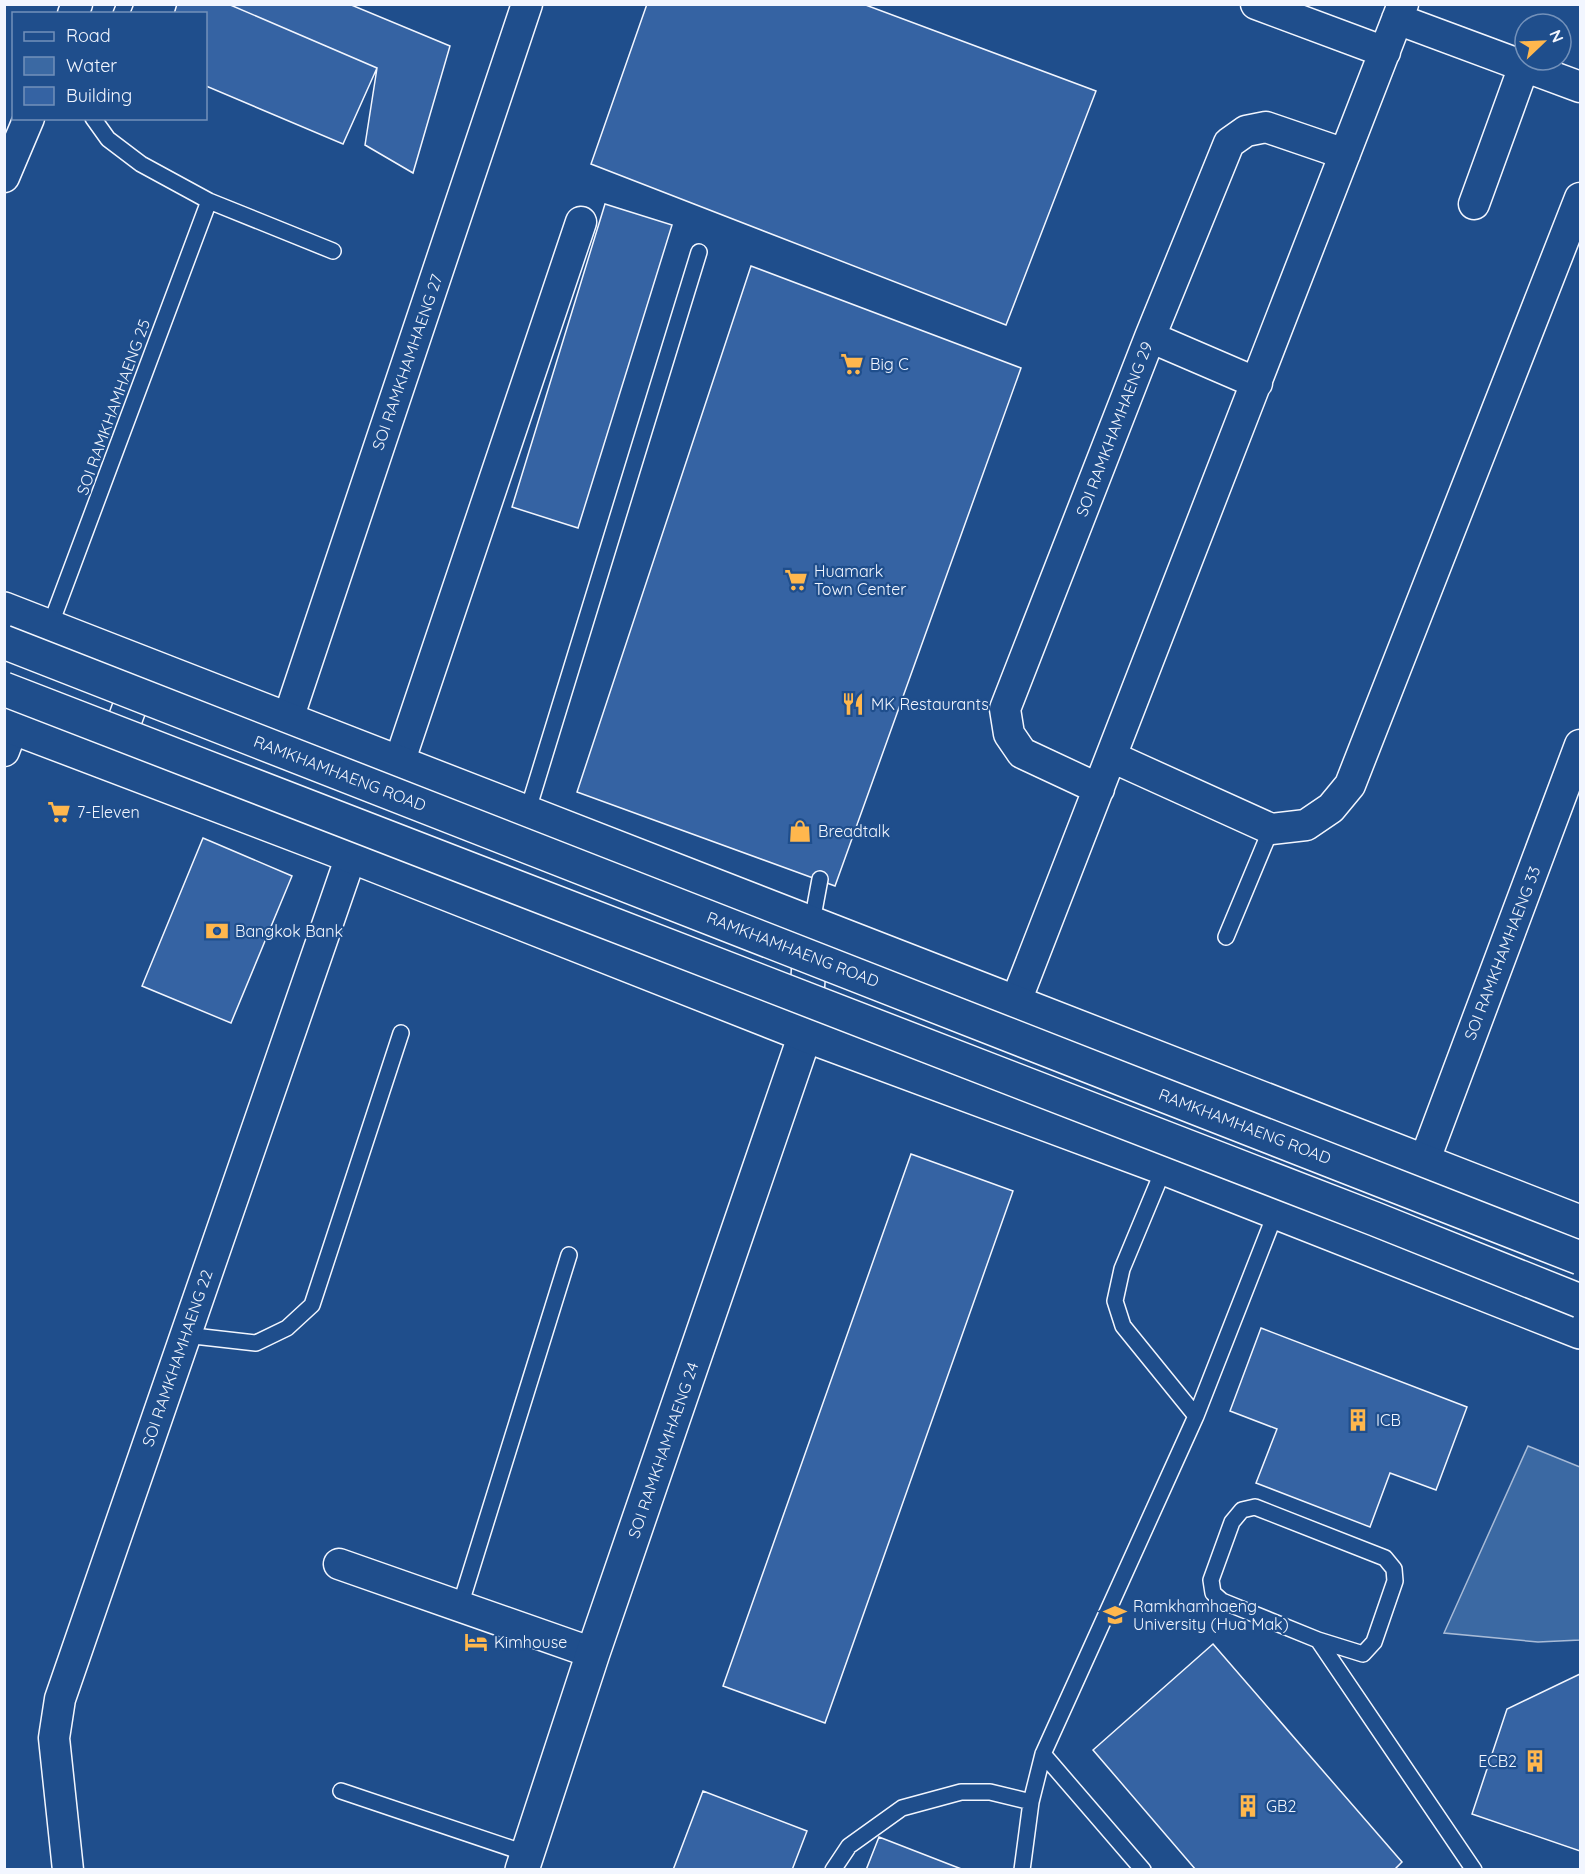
<svg xmlns="http://www.w3.org/2000/svg" width="1585" height="1874" font-family="Quicksand,sans-serif">
<style>
.water{fill:#3b69a3;stroke:#a8bbd7;stroke-width:1.5}
.building{fill:#3563a3;stroke:#f2f6ff;stroke-width:1.5}
.lines{fill:none;stroke-linecap:round;stroke-linejoin:round}
.lane-casing{stroke:#f2f6ff;stroke-width:18}
.street-casing{stroke:#f2f6ff;stroke-width:33}
.secondary-casing{stroke:#f2f6ff;stroke-width:36}
.primary-casing{stroke:#f2f6ff;stroke-width:36}
.lane{stroke:#1f4e8c;stroke-width:15}
.street{stroke:#1f4e8c;stroke-width:30}
.secondary{stroke:#1f4e8c;stroke-width:33}
.primary{stroke:#1f4e8c;stroke-width:33}
.primary-bridge-casing{stroke:#f2f6ff;stroke-width:36;stroke-linecap:butt}
.primary-bridge{stroke:#1f4e8c;stroke-width:33}
.labels{text-anchor:middle;stroke-width:4.5;stroke-linejoin:round;paint-order:stroke}
.street-label{font-size:16px;fill:#f2f6ff;stroke:#1f4e8c}
.poi-label{font-size:16px;fill:#f2f6ff;stroke:#1f4e8c;text-anchor:start}
</style>
<rect width="100%" height="100%" fill="#1f4e8c"/>
<path class="water" d="M1528,1446L1580,1467V1640L1538,1642L1444,1633Z"/>
<path class="building" d="M177,4H228L377,68L343,144L206,86V14H174Z
M228,4H349L450,46L413,173L365,145L377,68Z
M647,4H863L1096,91L1006,325L591,164Z
M605,204L672,225L578,528L512,507Z
M751,266L1021,368L835,886L577,792Z
M203,838L292,876L231,1023L142,986Z
M911,1154L1013,1191L825,1723L723,1686Z
M1261,1328L1467,1407L1436,1490L1390,1473L1370,1527L1256,1483L1277,1429L1230,1411Z
M1213,1644L1402,1862L1394,1870H1196L1093,1750Z
M1580,1674V1851L1472,1814L1507,1709Z
M703,1791L807,1831L792,1870H673Z
M879,1837L964,1870H866Z"/>
<g class="lines">
<g class="lane-casing">
<path id="lane" d="M121,14L125,4
M93,118L108,139L141,164L209,201L333,251
M50,626L209,201
M527,813L699,252
M812,922L820,879
M1226,937L1271,829
M1164,1168L1122,1269L1115,1301L1123,1326L1196,1416
M185,1335L256,1343L287,1328L312,1305L401,1033
M460,1606L569,1255
M1318,1640L1363,1654L1374,1642L1395,1581L1394,1569L1385,1558L1255,1507L1242,1510L1232,1522L1211,1580L1213,1593L1222,1601L1318,1640L1474,1870
M1043,1754L1143,1870
M341,1791L528,1854
M833,1870L849,1846L902,1808L961,1792H990L1031,1802
M1022,1870L1031,1802L1043,1754L1196,1416L1276,1212"/>
</g>
<g class="street-casing">
<path id="street" d="M1256,4L1385,52
M73,14L77,4
M1397,19L1580,87
M4,177L29,118
M1474,204L1524,66
M1150,337L1257,383
M288,719L527,4
M4,751L13,727
M1112,757L1271,829L1306,825L1331,808L1350,785L1580,198
M399,763L581,222
M1099,789L1022,753L1009,734L1005,709L1150,337L1229,143L1246,131L1266,127L1345,154
M1016,1001L1403,4
M1424,1162L1580,745
M339,1564L593,1653
M68,1870L54,1738L60,1699L351,856"/>
</g>
<g class="secondary-casing">
<path id="secondary" d="M522,1870L593,1653L805,1035"/>
</g>
<g class="primary-casing">
<path id="primary" d="M4,609L1580,1222
M4,724L351,856L805,1035L1164,1168L1580,1332
M110,760L144,668
M805,1028L811,929"/>
</g>
<use href="#lane" class="lane"/>
<use href="#street" class="street"/>
<use href="#secondary" class="secondary"/>
<use href="#primary" class="primary"/>
<g class="primary-bridge-casing">
<path id="primary-bridge" d="M4,642L1580,1258
M4,689L1375,1219L1580,1301"/>
</g>
<use href="#primary-bridge" class="primary-bridge"/>
</g>
<defs>
<g id="supermarket-bare" transform="scale(1.8)"><path d="M-6-5.5h2.5l.6 2H6L4.5 2H-2.5L-4.4-4H-6ZM-1.5 3.2a1.3 1.3 0 1 0 .1 0ZM3 3.2a1.3 1.3 0 1 0 .1 0Z" fill="#ffb74d" stroke="#1f4e8c" stroke-width="2.5" paint-order="stroke"/></g>
<g id="restaurant-bare" transform="scale(1.8)"><path d="M-5-6h1v4h1v-4h1v4h1v-4h1v5L-1.5 .5V6h-2V.5L-5-1ZM5-6V6H3V1.5H1.5Q1.5-4 5-6Z" fill="#ffb74d" stroke="#1f4e8c" stroke-width="2.5" paint-order="stroke"/></g>
<g id="shop-bare" transform="scale(1.8)"><path d="M-5-2.5h2.3a2.7 3.5 0 0 1 5.4 0H5L5.5 6h-11ZM-1.5-2.5h3a1.5 2.3 0 0 0-3 0Z" fill="#ffb74d" stroke="#1f4e8c" stroke-width="2.5" paint-order="stroke"/></g>
<g id="bank-bare" transform="scale(1.8)"><path d="M-6-4H6V4H-6ZM0-2.3a2.3 2.3 0 1 0 0 4.6a2.3 2.3 0 1 0 0-4.6Z" fill="#ffb74d" stroke="#1f4e8c" stroke-width="2.5" paint-order="stroke"/></g>
<g id="building-bare" transform="scale(1.8)"><path d="M-4-6H4V6H1V3H-1V6H-4ZM-2.5-4.3h1.7v1.8h-1.7ZM.8-4.3h1.7v1.8H.8ZM-2.5-1h1.7V.8h-1.7ZM.8-1h1.7V.8H.8Z" fill="#ffb74d" stroke="#1f4e8c" stroke-width="2.5" paint-order="stroke"/></g>
<g id="university-bare" transform="scale(1.8)"><path d="M0-5L7-2L0 1L-7-2ZM-4 1L0 2.5L4 1V4Q0 6-4 4Z" fill="#ffb74d" stroke="#1f4e8c" stroke-width="2.5" paint-order="stroke"/></g>
<g id="hotel-bare" transform="scale(1.8)"><path d="M-6-4.5h1.5V1H6V5H4.5V3h-9V5H-6ZM-4 0a1.8 1.8 0 1 1 3.6 0ZM.5 0V-2.5h3Q6-2.5 6 0Z" fill="#ffb74d" stroke="#1f4e8c" stroke-width="2.5" paint-order="stroke"/></g>
</defs>
<g fill-rule="evenodd">
<use href="#supermarket-bare" x="852" y="364"/>
<use href="#supermarket-bare" x="796" y="580"/>
<use href="#restaurant-bare" x="853" y="704"/>
<use href="#supermarket-bare" x="59" y="812"/>
<use href="#shop-bare" x="800" y="831"/>
<use href="#bank-bare" x="217" y="931"/>
<use href="#building-bare" x="1358" y="1420"/>
<use href="#university-bare" x="1115" y="1615"/>
<use href="#hotel-bare" x="476" y="1642"/>
<use href="#building-bare" x="1535" y="1761"/>
<use href="#building-bare" x="1248" y="1806"/>
</g>
<g class="labels">
<g class="street-label">
<text transform="translate(407 362) rotate(-71)" y="6">SOI RAMKHAMHAENG 27</text>
<text transform="translate(113 407) rotate(-70)" y="6">SOI RAMKHAMHAENG 25</text>
<text transform="translate(1114 429) rotate(-69)" y="6">SOI RAMKHAMHAENG 29</text>
<text transform="translate(340 773) rotate(21)" y="6">RAMKHAMHAENG ROAD</text>
<text transform="translate(793 949) rotate(21)" y="6">RAMKHAMHAENG ROAD</text>
<text transform="translate(1502 953) rotate(-69)" y="6">SOI RAMKHAMHAENG 33</text>
<text transform="translate(1245 1126) rotate(21)" y="6">RAMKHAMHAENG ROAD</text>
<text transform="translate(177 1358) rotate(-71)" y="6">SOI RAMKHAMHAENG 22</text>
<text transform="translate(663 1450) rotate(-71)" y="6">SOI RAMKHAMHAENG 24</text>
</g>
<g class="poi-label">
<text x="870" y="370">Big C</text>
<text x="814" y="577">Huamark<tspan x="814" dy="18">Town Center</tspan></text>
<text x="871" y="710">MK Restaurants</text>
<text x="77" y="818">7-Eleven</text>
<text x="818" y="837">Breadtalk</text>
<text x="235" y="937">Bangkok Bank</text>
<text x="1376" y="1426">ICB</text>
<text x="1133" y="1612">Ramkhamhaeng<tspan x="1133" dy="18">University (Hua Mak)</tspan></text>
<text x="494" y="1648">Kimhouse</text>
<text x="1517" y="1767" text-anchor="end">ECB2</text>
<text x="1266" y="1812">GB2</text>
</g>
</g>
<rect width="1585" height="1874" fill="none" stroke="#f2f6ff" stroke-width="12"/>
<rect x="12" y="12" width="195" height="108" fill="#1f4e8c" stroke="#7391ba" stroke-width="1.5"/>
<rect x="24" y="32" width="30" height="9" fill="#1f4e8c" stroke="#7391ba" stroke-width="1.5"/>
<text x="66" y="42" font-size="18" fill="#f2f6ff">Road</text>
<rect x="24" y="57" width="30" height="18" fill="#3b69a3" stroke="#7391ba" stroke-width="1.5"/>
<text x="66" y="72" font-size="18" fill="#f2f6ff">Water</text>
<rect x="24" y="87" width="30" height="18" fill="#3563a3" stroke="#7391ba" stroke-width="1.5"/>
<text x="66" y="102" font-size="18" fill="#f2f6ff">Building</text>
<g transform="translate(1543 42) rotate(67)"><circle r="28" fill="#1f4e8c" stroke="#7391ba" stroke-width="1.5"/>
<path d="M0-4.5L10 22L0 15L-10 22Z" fill="#ffb74d"/>
<text y="-9" font-size="16" font-weight="bold" text-anchor="middle" fill="#f2f6ff">N</text>
</g>
</svg>
